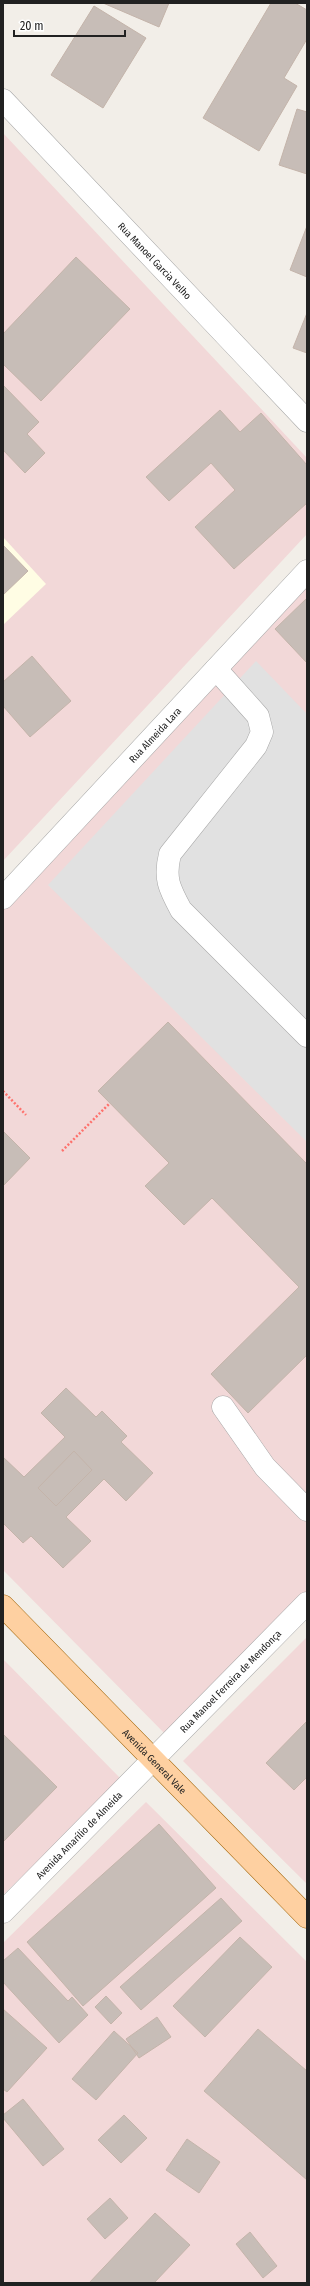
<svg xmlns="http://www.w3.org/2000/svg" width="310" height="2286" font-family="'Fira Sans Condensed',sans-serif">
<style>
.commercial{fill:#f2d8d8}
.education{fill:#fffde4}
.parking{fill:#e1e1e1}
.building{fill:#c7bdb7;stroke:#c4b4aa}
.lines{fill:none;stroke-linecap:round;stroke-linejoin:round}
.minor-casing{stroke:#a8a8a8;stroke-width:23}
.major-casing{stroke:#9f6000;stroke-width:23}
.path{stroke:#fe726d;stroke-width:2.5;stroke-dasharray:2 2;stroke-linecap:butt}
.minor{stroke:#fff;stroke-width:22}
.major{stroke:#fed0a1;stroke-width:22}
.labels{text-anchor:middle;stroke-width:3.5;stroke-linejoin:round;paint-order:stroke}
.street-label{font-size:10px;fill:#212121;stroke:#fff}
</style>
<rect width="100%" height="100%" fill="#f2eee8"/>
<path class="commercial" d="M3,133L307,458V534L3,861Z
M307,577V1604L175,1744L3,1570V910Z
M307,1637V1884L183,1761Z
M3,1659L122,1780L3,1895Z
M146,1802L307,1962V2283H3V1943Z"/>
<path class="education" d="M3,537L46,584L3,625Z"/>
<path class="parking" d="M256,661L307,714V1142L48,885Z"/>
<path class="building" d="M103,3H169L159,27Z
M271,3H295L307,10V39L284,78L297,86L259,151L203,118Z
M94,6L146,38L103,108L51,75Z
M297,109L307,112V174L279,165Z
M307,226V277L290,270Z
M76,257L130,309L41,401L3,364V334Z
M307,313V353L293,348Z
M3,385L39,422L27,434L45,453L25,473L3,450Z
M220,410L240,432L261,413L307,465V503L234,569L195,527L235,490L211,463L169,501L146,477Z
M3,545L28,571L3,595Z
M307,598V663L275,629Z
M32,656L71,701L30,737L3,706V682Z
M168,1022L307,1164V1355L248,1413L211,1374L299,1287L212,1198L184,1225L145,1186L169,1163L98,1091Z
M3,1131L30,1158L3,1186Z
M66,1388L96,1417L102,1411L127,1436L121,1442L153,1473L126,1501L104,1479L66,1517L91,1541L63,1568L31,1536L23,1543L3,1523V1457L24,1477L65,1437L41,1413Z
M74,1451L92,1470L56,1506L38,1488Z
M307,1721V1777L294,1790L266,1763Z
M3,1734L57,1787L3,1842Z
M159,1824L216,1888L83,2006L27,1942Z
M221,1898L242,1921L141,2010L120,1987Z
M240,1937L272,1967L205,2037L173,2006Z
M18,1948L68,2001L72,1997L88,2015L59,2043L3,1982V1961Z
M106,1996L122,2013L111,2024L95,2007Z
M3,2009L47,2048L7,2092L3,2089Z
M157,2017L171,2037L139,2058L126,2039Z
M258,2029L307,2071V2180L204,2091Z
M114,2031L138,2053L96,2100L72,2079Z
M23,2099L64,2149L43,2166L3,2118V2115Z
M124,2115L147,2138L121,2163L98,2140Z
M187,2139L220,2162L199,2193L166,2170Z
M110,2198L128,2218L105,2239L87,2219Z
M155,2213L190,2245L154,2283H89Z
M250,2232L277,2266L263,2278L236,2244Z"/>
<g class="lines">
<g class="minor-casing">
<g id="minor">
<path id="s1" d="M3,100L307,421"/>
<path d="M216,669L258,716L262,732L256,746L170,854C164,878 169,888 181,910L307,1036"/>
<path id="s2" d="M3,898L307,571"/>
<path d="M223,1407L265,1467L307,1510"/>
<path id="s3" d="M3,1912L307,1603"/>
</g>
</g>
<g class="major-casing">
<g id="major">
<path id="s4" d="M3,1606L307,1917"/>
</g>
</g>
<path class="path" d="M3,1091L26,1115
M62,1151L110,1103"/>
<use href="#minor" class="minor"/>
<use href="#major" class="major"/>
</g>
<g class="labels">
<g class="street-label">
<text dy="4" stroke="none"><textPath href="#s1" startOffset="221">Rua Manoel Garcia Velho</textPath></text>
<text dy="4" stroke="none"><textPath href="#s2" startOffset="223">Rua Almeida Lara</textPath></text>
<text dy="4" stroke="none"><textPath href="#s3" startOffset="324">Rua Manoel Ferreira de Mendonça</textPath></text>
<text dy="4" stroke="none"><textPath href="#s4" startOffset="217">Avenida General Vale</textPath></text>
<text dy="4" stroke="none"><textPath href="#s3" startOffset="108">Avenida Amarílio de Almeida</textPath></text>
</g>
</g>
<rect width="310" height="2286" fill="none" stroke="#212121" stroke-width="8"/>
<path d="M14 30v6h111v-6" fill="none" stroke="#212121" stroke-width="2"/>
<text x="20" y="30" font-size="12" fill="#212121" stroke="#ffffff" stroke-width="3" paint-order="stroke">20 m</text>
</svg>
